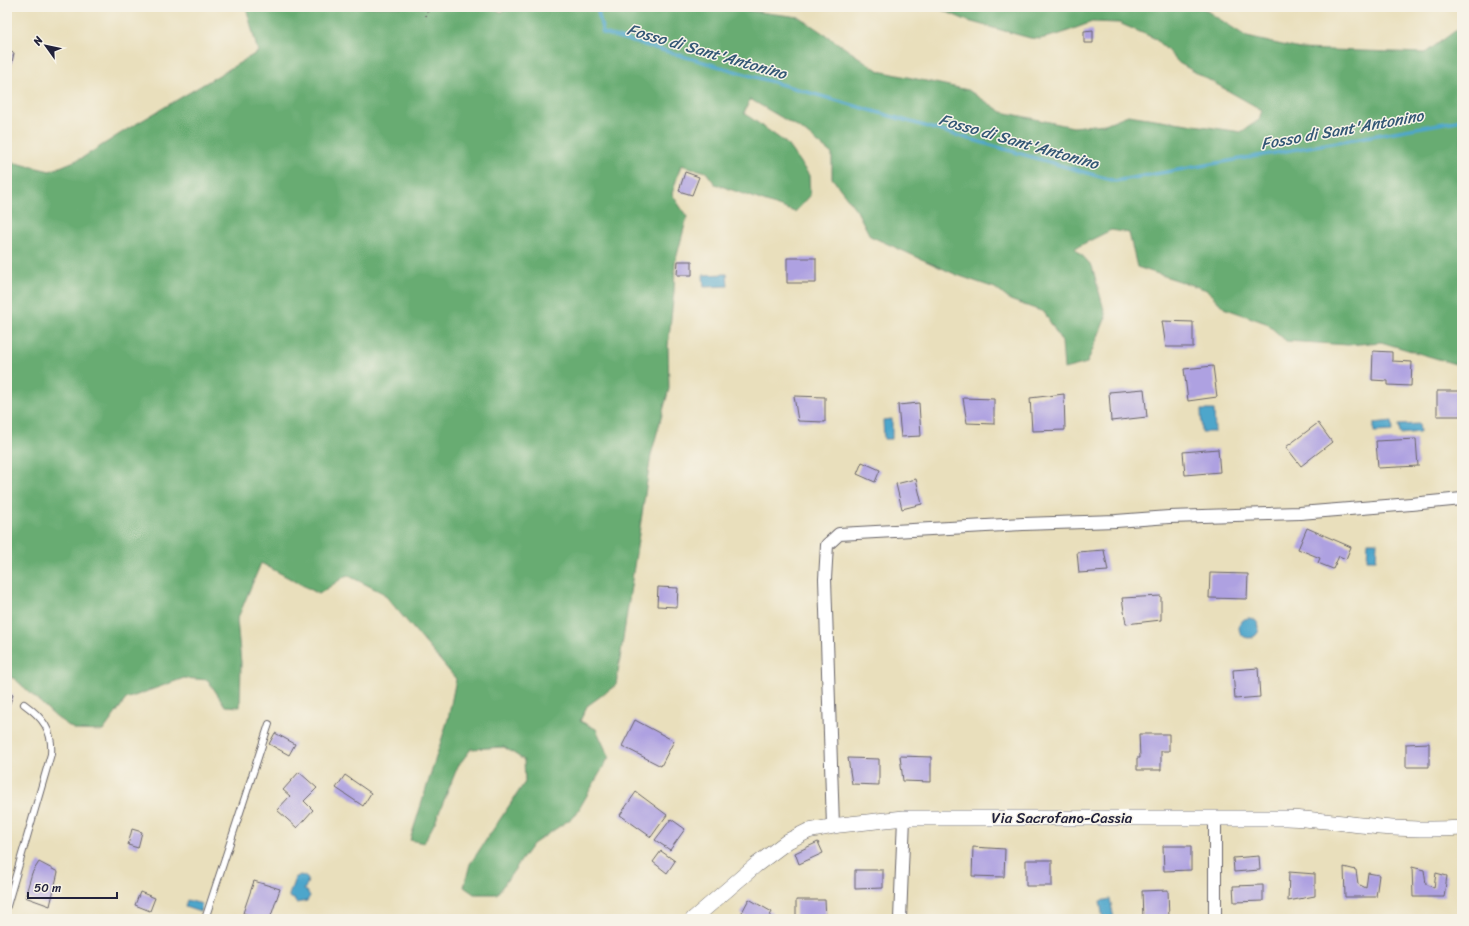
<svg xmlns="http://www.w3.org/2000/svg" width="1469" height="926" font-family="Sriracha,sans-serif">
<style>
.forest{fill:#67ac72;stroke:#446756}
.water{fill:#4da6cb;stroke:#386483}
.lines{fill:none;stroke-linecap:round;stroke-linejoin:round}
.stream{stroke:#4da6cb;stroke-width:3.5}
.building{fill:#aea1e1}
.service-casing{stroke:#686468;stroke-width:8}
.minor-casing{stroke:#686468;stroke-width:14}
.tertiary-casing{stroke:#686468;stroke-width:16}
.path{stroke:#686468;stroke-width:2;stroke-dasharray:1 3;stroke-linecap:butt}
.service{stroke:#fff;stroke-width:6}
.minor{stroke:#fff;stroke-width:12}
.tertiary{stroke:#fff;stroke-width:15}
.labels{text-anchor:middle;stroke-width:3;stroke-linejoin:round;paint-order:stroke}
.street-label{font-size:15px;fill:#22223b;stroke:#f7f3e8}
.water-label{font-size:16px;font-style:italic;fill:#335775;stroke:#f7f3e8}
</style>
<rect width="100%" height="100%" fill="#f7f3e8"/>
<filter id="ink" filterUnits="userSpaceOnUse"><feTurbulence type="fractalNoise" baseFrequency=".025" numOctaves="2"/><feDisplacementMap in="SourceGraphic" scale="8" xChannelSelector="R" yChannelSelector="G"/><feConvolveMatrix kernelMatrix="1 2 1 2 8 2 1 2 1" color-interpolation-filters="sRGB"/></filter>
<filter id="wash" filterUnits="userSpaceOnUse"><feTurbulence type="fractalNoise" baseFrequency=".012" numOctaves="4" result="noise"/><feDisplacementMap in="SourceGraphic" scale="16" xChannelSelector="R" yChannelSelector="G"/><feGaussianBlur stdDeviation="0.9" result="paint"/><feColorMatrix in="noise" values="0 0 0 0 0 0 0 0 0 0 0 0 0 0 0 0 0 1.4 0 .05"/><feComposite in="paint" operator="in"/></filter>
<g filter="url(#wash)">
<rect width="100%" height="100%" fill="#e9dfbc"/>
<path class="forest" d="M246,7H485L502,12L509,7H719L799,17L879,71L968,90L1002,112L1073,127L1105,124L1128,115L1241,132L1259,120L1262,110L1179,63L1166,49L1154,38L1119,23L1092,22L1060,34L1040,39L1030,38L968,21L935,7H1201L1247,37L1300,49L1425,53L1462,26V366L1381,342L1348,345L1286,341L1266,323L1224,308L1207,290L1137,267L1129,233L1111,230L1075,248L1092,266L1106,317L1087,363L1064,369L1062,342L1044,312L1010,300L995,288L957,275L870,236L857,211L832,178V154L801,129L750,99L744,113L786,143L809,175L810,196L795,212L715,184L706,172L681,165L672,194L687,217L675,263L674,291L668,346L669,389L651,455L616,685L587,706L580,721L596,729L609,757L575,816L533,844L497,894H474L464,887L470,864L525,782L524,760L504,747L471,749L458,766L436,820L424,843L410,840L448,719L456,679L383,593L347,575L319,594L261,563L237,620L241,663L240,707L225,706L208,680L184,678L126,699L103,731L75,730L56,717L15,679L7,676V161L50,171L82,158L126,130L258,52Z
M1284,7H1331L1299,12Z"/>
<path class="water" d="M727,274L728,286L704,287L703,275Z
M1201,410H1214L1215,432H1202Z
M892,419V439H884L883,420Z
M1392,421L1393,431L1374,432V423Z
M1419,424L1420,432L1400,434L1399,425Z
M1368,542H1377L1376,560H1367Z
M1239 628a10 10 0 1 1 20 0a10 10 0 1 1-20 0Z
M300,875L304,876L308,879L307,884L304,890L307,891L310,896L307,901L296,903L294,899L289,897V895L295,878Z
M1110,899L1114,919H1103L1100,901Z
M187,900L202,904L200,912L185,907Z"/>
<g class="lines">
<path class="stream" d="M597,7L603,33L1115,181L1462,120"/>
</g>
<g id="blocks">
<path class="building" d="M1093,30V43H1084V31Z
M7,51L14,53L8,81H7Z
M685,172L699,177L692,195L679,191Z
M787,258H816V283H787Z
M678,261H692V275H677Z
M1162,321L1193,322V347H1166Z
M1373,351L1392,352V361L1412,362L1411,386L1388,385V381L1372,380Z
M1213,366L1217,397L1188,401L1184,369Z
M1144,389L1147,417L1111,421L1109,392Z
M1437,391H1462V416H1437Z
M1064,394L1065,430L1032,431L1030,398Z
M794,396L825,397V422L798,421Z
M963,398L994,399V424L967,423Z
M919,403L921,436L901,437L898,405Z
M1318,423L1332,442L1301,466L1286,447Z
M1416,439L1418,466L1378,468L1376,441Z
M1218,449L1220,472L1185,475L1183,452Z
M862,462L880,470L875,482L857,474Z
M916,479L922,504L902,509L896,484Z
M1307,528L1351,547L1346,559L1339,556L1333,569L1318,563L1320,558L1298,549Z
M1104,550L1108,571L1079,573L1077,552Z
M1210,573L1248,574L1247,599L1209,598Z
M658,587L678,588L677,607L657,606Z
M1161,596V620L1126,624L1122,598Z
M1258,668L1260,697L1235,699L1233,670Z
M7,693L13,695L7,711Z
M635,720L674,741L661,766L622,746Z
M275,733L295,744L289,755L269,744Z
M1139,734H1169V751H1161V770H1137V758H1140Z
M1429,743V767H1406V744Z
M900,756L931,757V782L903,781Z
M848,758L879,759V785L852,784Z
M299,772L317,788L304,801L313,810L297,828L277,810L290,796L283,790Z
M345,775L371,793L363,806L336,788Z
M636,792L667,815L651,837L620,815Z
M671,819L685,829L670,850L655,840Z
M132,829L142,832L138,848L128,845Z
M818,842L823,853L799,864L795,853Z
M1163,846H1191V870L1164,871Z
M973,847L1005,849L1004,877L972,876Z
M661,851L675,861L667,873L653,862Z
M1259,856L1260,870L1234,872L1233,858Z
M1026,860H1052V886H1026Z
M39,862L58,872L50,906L25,897L32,873Z
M1344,867L1356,870L1358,884L1366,888L1368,873L1379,875L1376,897H1345Z
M1412,867L1424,870L1426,884L1434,888L1436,873L1447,876L1444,897H1413Z
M855,870H883V888L855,889Z
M1289,872L1315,874V896L1288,901Z
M254,881L280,889L270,919H261L243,913Z
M1263,885V901L1234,902L1233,886Z
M1168,890L1169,919H1143L1142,891Z
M140,892L155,898L150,911L135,905Z
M749,899L772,912L768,919H750L741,914Z
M796,900H825L826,919H796Z"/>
</g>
</g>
<g filter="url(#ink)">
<use href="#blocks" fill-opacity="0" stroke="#686468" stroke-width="1"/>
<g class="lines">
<g class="service-casing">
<path id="service" d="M7,906L51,754C53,730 42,717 24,704
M205,919L269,724"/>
</g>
<g class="minor-casing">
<path id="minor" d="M833,826L825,579L827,545L839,534L1023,524L1116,521L1169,517L1300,513L1411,504L1462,499
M900,919L904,818
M1215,919V818"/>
</g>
<g class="tertiary-casing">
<path id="tertiary" d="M693,919L756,865L788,841L808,831L840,825L904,818H1286C1317,819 1348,824 1379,827C1407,829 1434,830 1462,828"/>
</g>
<path class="path" d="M426,16L429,7"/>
<use href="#service" class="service"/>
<use href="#minor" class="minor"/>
<use href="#tertiary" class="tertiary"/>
</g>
</g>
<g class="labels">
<g class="street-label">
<text x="1062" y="823">Via Sacrofano-Cassia</text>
</g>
<g class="water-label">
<text transform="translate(707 51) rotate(16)" y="6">Fosso di Sant'Antonino</text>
<text transform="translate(1342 129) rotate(-10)" y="6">Fosso di Sant'Antonino</text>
<text transform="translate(1019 141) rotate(16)" y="6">Fosso di Sant'Antonino</text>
</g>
</g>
<rect width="1469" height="926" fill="none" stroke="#f7f3e8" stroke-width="24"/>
<g transform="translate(46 46) rotate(303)" stroke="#f7f3e8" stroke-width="3" paint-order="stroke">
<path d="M0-3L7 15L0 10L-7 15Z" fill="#22223b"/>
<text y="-6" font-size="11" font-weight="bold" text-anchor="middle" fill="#22223b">N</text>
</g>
<path d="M28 892v6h89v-6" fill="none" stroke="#22223b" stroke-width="2"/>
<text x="34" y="892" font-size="12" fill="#22223b" stroke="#f7f3e8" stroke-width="3" paint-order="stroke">50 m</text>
</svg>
